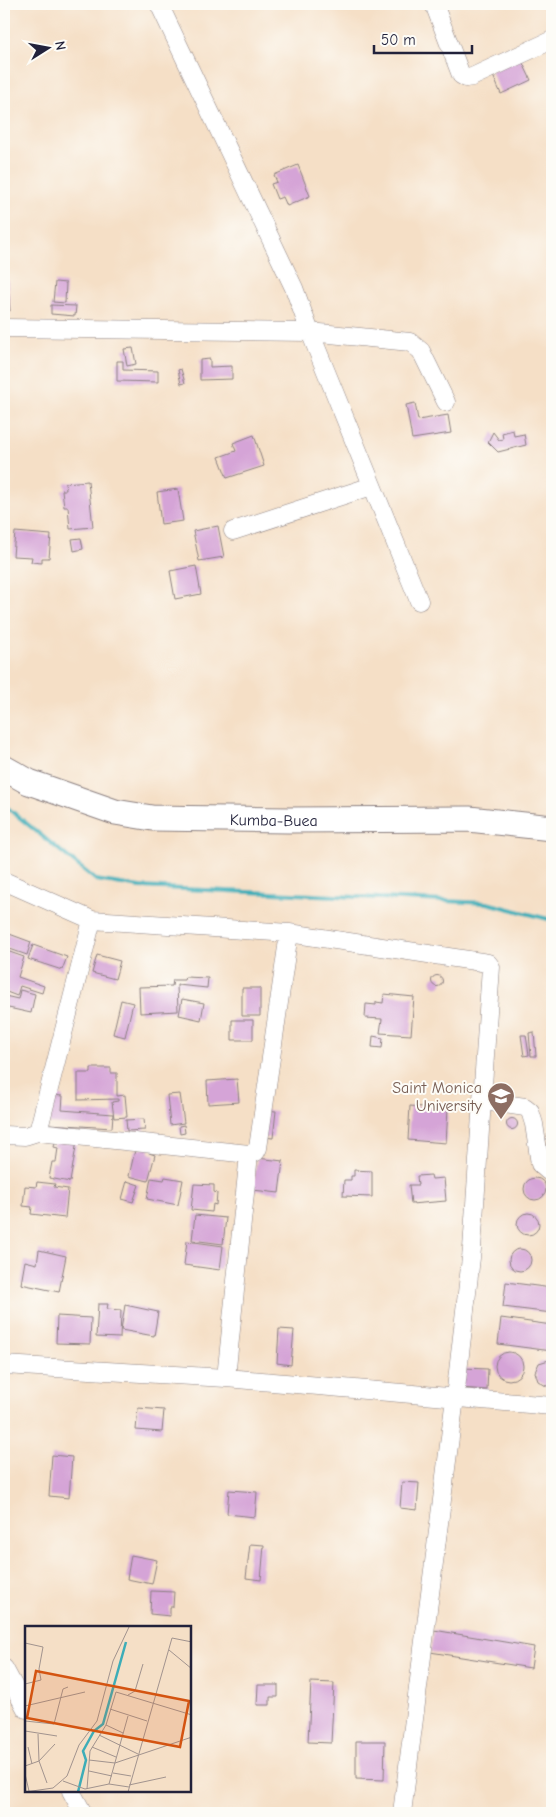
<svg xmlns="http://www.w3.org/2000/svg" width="556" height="1817" font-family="'Comic Neue',sans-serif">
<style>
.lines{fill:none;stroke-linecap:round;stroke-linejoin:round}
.stream{stroke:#3dadb8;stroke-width:4}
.building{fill:#d5a4d7}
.minor-casing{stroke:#8c8080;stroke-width:19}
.highway-casing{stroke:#8c8080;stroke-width:27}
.minor{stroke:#fff;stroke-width:18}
.highway{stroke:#fff;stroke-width:25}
.labels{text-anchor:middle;stroke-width:4;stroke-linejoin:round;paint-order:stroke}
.street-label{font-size:16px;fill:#22223b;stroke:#fdfcf7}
.education-label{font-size:16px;fill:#785e54;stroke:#fdfcf7;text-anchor:end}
.inset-river{fill:none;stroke:#3dadb8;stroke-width:2.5}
.inset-road{fill:none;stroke:#a1938e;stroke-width:1}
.view{fill:#d45411;fill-opacity:0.15;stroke:#d45411;stroke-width:2.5}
.inset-edge{fill:none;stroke:#22223b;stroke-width:2.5}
</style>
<rect width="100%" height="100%" fill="#fdfcf7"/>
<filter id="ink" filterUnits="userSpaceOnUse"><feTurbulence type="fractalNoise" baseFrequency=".02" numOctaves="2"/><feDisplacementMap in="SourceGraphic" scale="10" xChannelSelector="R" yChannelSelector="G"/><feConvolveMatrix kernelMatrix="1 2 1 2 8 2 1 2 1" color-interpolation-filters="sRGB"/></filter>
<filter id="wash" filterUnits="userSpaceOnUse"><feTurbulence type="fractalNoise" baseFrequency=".0096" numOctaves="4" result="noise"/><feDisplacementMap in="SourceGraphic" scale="20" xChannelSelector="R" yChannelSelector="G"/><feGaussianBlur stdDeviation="1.12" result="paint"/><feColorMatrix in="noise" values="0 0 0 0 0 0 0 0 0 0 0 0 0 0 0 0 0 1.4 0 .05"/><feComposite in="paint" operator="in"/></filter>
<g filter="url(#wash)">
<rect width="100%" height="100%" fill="#f5dfc6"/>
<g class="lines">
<path class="stream" d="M4,805L96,880L140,887L487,903L552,920"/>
</g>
<g id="blocks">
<path class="building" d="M520,57L531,80L501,94L491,71Z
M298,165L310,196L287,206L283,197L277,199L271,184L277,182L274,175Z
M4,251H5L10,311H4Z
M55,282L66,283L65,303L53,302Z
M51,305L76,306L75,316L51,314Z
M133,348L136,364L127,366L124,349Z
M210,359V367L232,366V379L200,380V360Z
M117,361H123V370L158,371V382L117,381Z
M181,369L185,383L181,384L178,370Z
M415,403L418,420L448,415L451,433L412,439L406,405Z
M513,430L514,436L524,434L526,445L498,452L488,442L493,432L499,440L503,439L502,433Z
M254,435L264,466L227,478L219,457L236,451L233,443Z
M88,481L93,527L70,529L68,507H64L62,490H66L65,483Z
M178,489L183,521L161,524L157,492Z
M218,526L224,557L199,561L193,531Z
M15,532L51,535L49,558H42V563L31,562L32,557L13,556Z
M81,538L83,549L74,551L72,539Z
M196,566L201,594L175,599L170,571Z
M4,932L31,942L27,955L4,947Z
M33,945L67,957L62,970L28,959Z
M4,950L24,957L18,977L44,986L42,993L20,986L17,996L4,991Z
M97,955L120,961L115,979L92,973Z
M431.5 981a5.5 5.5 0 1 1 11 0a5.5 5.5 0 1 1-11 0Z
M185,977L208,978L207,988L177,985L178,1011L140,1013L139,987L172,986L173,980H184Z
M242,988H260V1016H242Z
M20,990L35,994L31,1013L4,1007L5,996L18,999Z
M384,994L414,997L411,1035L380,1033L382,1019L365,1018L366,1004L376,1005V1002L383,1003Z
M182,999L204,1003L201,1020L179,1015Z
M121,1000L133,1003L125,1037L113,1034Z
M232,1020H253V1040H232Z
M534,1032L536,1056H531L529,1033Z
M521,1035H526L529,1055L524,1056Z
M373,1036L383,1038L382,1048L372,1047Z
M91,1068H111V1073H117V1096L125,1095L127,1117L114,1118L112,1102L118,1101V1099L78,1100V1073H91Z
M237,1079L239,1102L208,1104L207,1081Z
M180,1094L184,1123L170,1125L167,1095Z
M50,1095L63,1096L62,1110L113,1114L112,1128L49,1124Z
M410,1106L448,1109L446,1143L408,1140Z
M265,1110L276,1111L273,1138L263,1137Z
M506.5 1124a5.5 5.5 0 1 1 11 0a5.5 5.5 0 1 1-11 0Z
M144,1119L145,1130L127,1131L126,1120Z
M184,1125L185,1133L180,1134L179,1126Z
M57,1131L78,1135L70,1182L49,1178L52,1162H56L58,1148L54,1147Z
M150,1147L149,1153L155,1155L148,1181L129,1176L135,1150Z
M257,1158L283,1161L279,1193L253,1190Z
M354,1170L372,1171V1197L343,1196L344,1180H351V1176H354Z
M431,1175L432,1179L444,1178L446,1201L411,1204L409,1185H418L417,1176Z
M165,1177L183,1180L178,1205L147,1199L151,1178L164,1180Z
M524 1189a11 11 0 1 1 22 0a11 11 0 1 1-22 0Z
M127,1181L139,1185L133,1202L122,1199Z
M37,1182L55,1184L54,1187L68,1189L65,1218L31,1214L32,1207L23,1206L25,1186L36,1187Z
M194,1184L214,1185V1192L217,1193L216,1205L213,1204L212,1212L191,1210Z
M517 1224a11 11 0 1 1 22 0a11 11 0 1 1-22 0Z
M195,1215L226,1218L223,1244L192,1240Z
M187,1241L223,1246L220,1270L184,1265Z
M509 1260a11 11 0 1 1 22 0a11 11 0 1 1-22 0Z
M39,1250L66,1256L59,1292L21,1284L25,1261L37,1264Z
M506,1282L552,1288V1313L503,1307Z
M98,1304H108L107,1309L121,1310L120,1338L96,1337Z
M125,1305L158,1312L154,1336L121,1330Z
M57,1316L91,1318L90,1344L56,1343Z
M501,1318L552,1325V1351L498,1344Z
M279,1329L294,1330L291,1365L277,1363Z
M495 1366a14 14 0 1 1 28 0a14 14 0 1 1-28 0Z
M549,1360L552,1361V1385L546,1386L538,1381L535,1372L539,1363Z
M462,1368L488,1369L487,1390L461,1388Z
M138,1408L164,1410L162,1432L136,1430Z
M52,1455L72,1457L69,1498L49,1496Z
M402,1482L419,1483L417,1510L400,1508Z
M229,1490L257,1492L255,1517L227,1514Z
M250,1544L264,1545L261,1580L246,1578Z
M131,1555L157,1560L152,1584L127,1579Z
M151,1591L174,1592L173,1607H170V1616L150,1614Z
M434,1630L534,1647L531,1668L430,1652Z
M311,1682L334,1683L331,1743L308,1742Z
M258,1685H278V1697H270V1705H257Z
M356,1741H385L384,1780L356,1779Z"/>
</g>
</g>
<g filter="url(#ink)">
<use href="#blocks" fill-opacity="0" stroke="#8c8080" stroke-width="1"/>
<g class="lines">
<g class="minor-casing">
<path id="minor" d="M159,4L294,288L310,332L419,601
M434,4L461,75L466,78L472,77L552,40
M4,328L310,332L410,342L421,351L446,402
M233,531L372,486
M4,881L92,920L289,933L488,963L491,967L472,1249L455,1398L402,1813
M483,1101L525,1107L530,1111L534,1124L540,1164L548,1171L552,1172
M38,1132L92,920
M4,1135L25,1136L38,1132L249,1154L256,1152L258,1148L289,933
M4,1365L226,1378L552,1406
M226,1378L249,1154
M4,1668L26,1709
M71,1791L83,1813"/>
</g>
<g class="highway-casing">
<g id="highway">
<path id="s1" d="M4,768L29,782L115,812L152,818L289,820L469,819L552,828"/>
</g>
</g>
<use href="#minor" class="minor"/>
<use href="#highway" class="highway"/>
</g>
</g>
<defs>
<g id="school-pin" transform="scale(1.4375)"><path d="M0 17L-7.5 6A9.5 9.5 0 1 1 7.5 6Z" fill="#8d6e63" stroke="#fdfcf7"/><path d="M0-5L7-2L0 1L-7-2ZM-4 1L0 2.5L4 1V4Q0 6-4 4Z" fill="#fff"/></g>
</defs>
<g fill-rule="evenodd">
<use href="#school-pin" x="501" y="1096"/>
</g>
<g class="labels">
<g class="street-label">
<text dy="6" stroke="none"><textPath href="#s1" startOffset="279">Kumba-Buea</textPath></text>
</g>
<g class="education-label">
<text x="482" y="1093">Saint Monica<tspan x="482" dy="18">University</tspan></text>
</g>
</g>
<g transform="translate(25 1626)">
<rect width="166" height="166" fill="#f5dfc6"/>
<path class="inset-river" d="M53,166L61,134L58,125L69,105L78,98L101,16"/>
<path class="inset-road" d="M0,17L18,21L14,43L16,54L0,58M144,24L167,43M103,69L110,65L118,38M0,80L60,66M85,83L122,95M0,95L29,98L38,63L43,61M81,99L98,107M0,105L32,110M13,108L14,135L22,157M74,109L113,128M3,121L7,138M67,121L91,131M64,134L90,137L167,111M0,140L14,135L30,118M64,145L87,150M88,147L106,150M0,148L4,165M38,155L60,163L84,158L104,161M84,158L103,90M104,159L141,151M62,163L65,125L81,99L91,66L167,89M0,166L28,162L42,150L54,119L72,95L88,35L104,1M103,166L147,12L167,16"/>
<path class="view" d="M11,45L164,75L155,121L2,92Z"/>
<rect width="166" height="166" class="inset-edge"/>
</g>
<rect width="556" height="1817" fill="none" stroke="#fdfcf7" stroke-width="20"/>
<g transform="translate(48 48) rotate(79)" stroke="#fdfcf7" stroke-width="4" paint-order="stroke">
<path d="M0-4L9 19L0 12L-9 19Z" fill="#22223b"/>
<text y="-8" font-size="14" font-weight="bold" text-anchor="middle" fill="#22223b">N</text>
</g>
<path d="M374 45v8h98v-8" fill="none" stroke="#22223b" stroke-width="2.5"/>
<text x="381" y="45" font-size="15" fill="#22223b" stroke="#fdfcf7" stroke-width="4" paint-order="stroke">50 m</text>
</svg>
